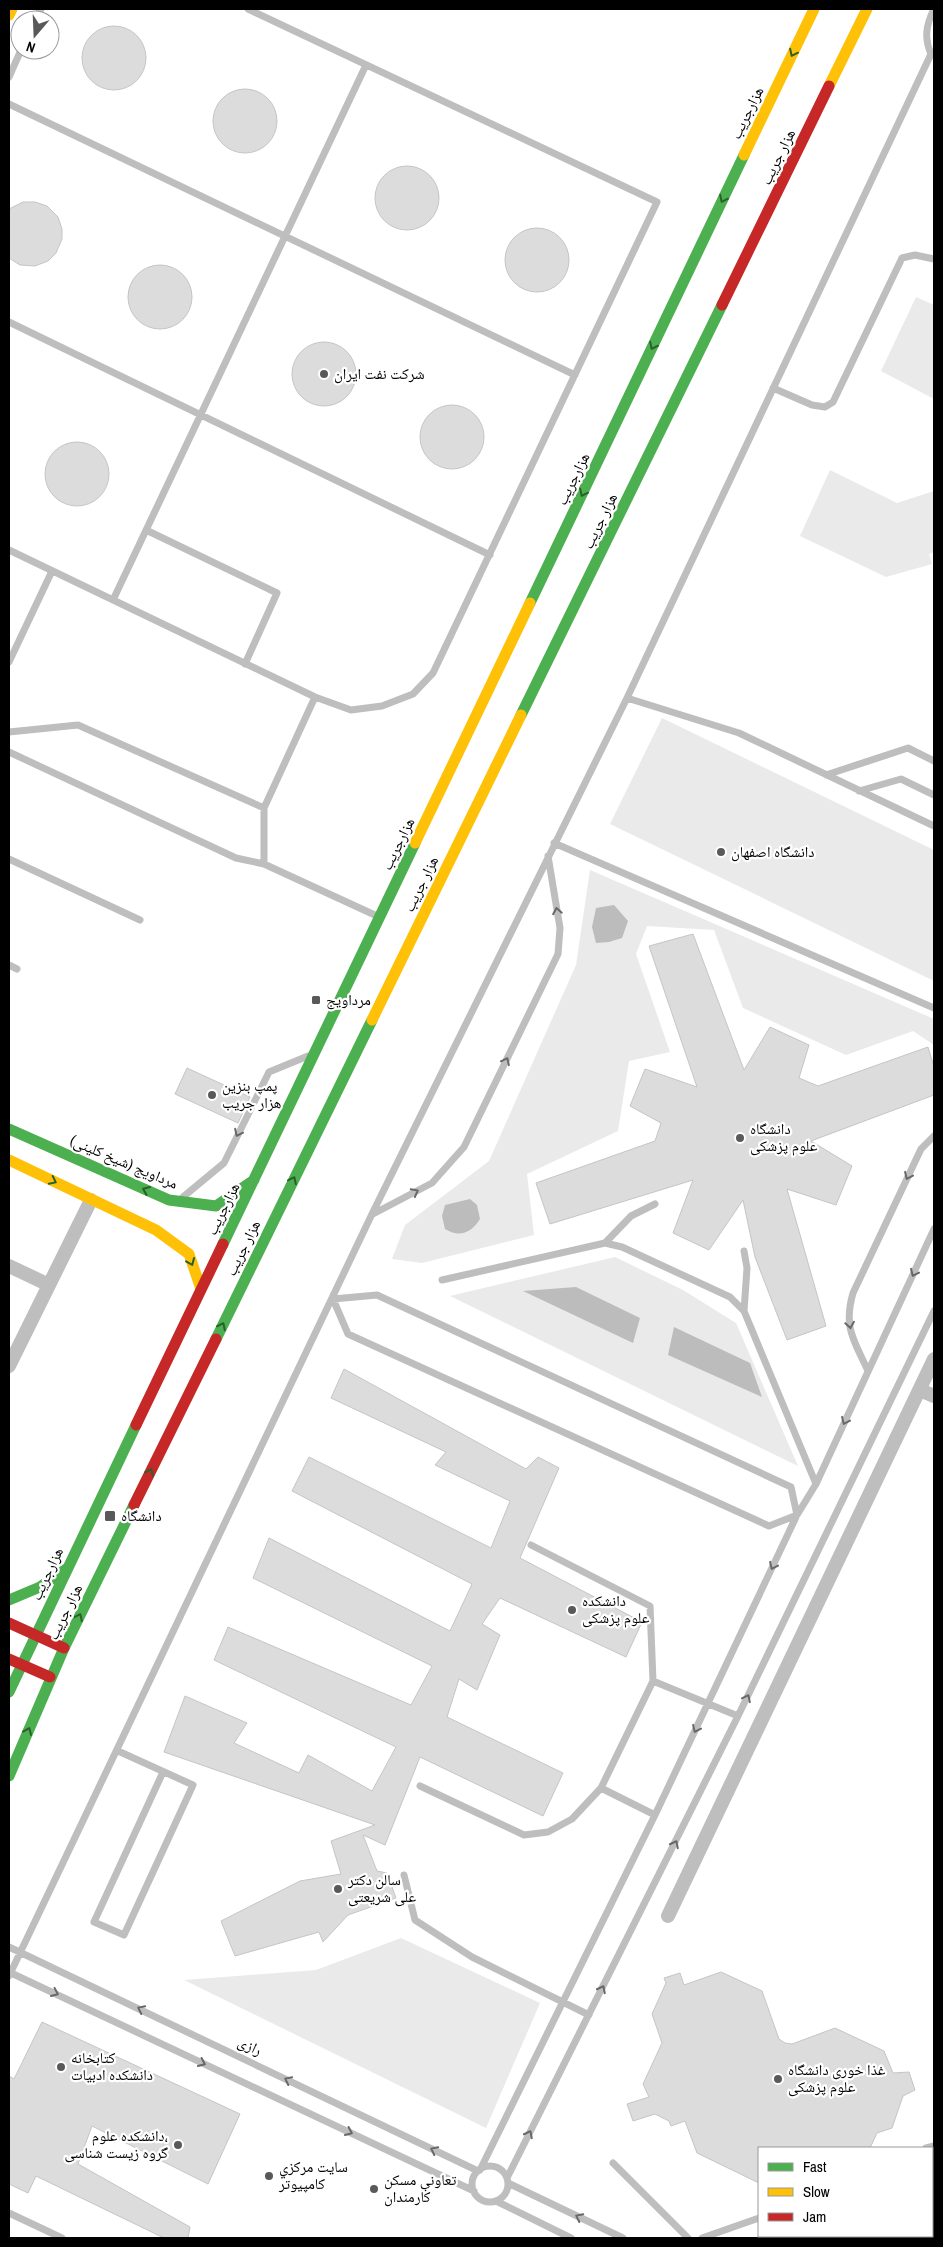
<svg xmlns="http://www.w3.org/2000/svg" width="943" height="2247" font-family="'Archivo Narrow','Noto Naskh Arabic',sans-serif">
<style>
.green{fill:#eaeaea}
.water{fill:#bcbcbc}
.building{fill:#dcdcdc;stroke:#c5c5c5}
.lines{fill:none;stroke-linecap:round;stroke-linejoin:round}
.lane{stroke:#bebebe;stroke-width:7}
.street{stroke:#bebebe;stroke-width:14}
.fast{stroke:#4caf50;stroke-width:11}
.slow{stroke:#ffc107;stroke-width:11}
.jam{stroke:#c62828;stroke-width:11}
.oneway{stroke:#2a602c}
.oneway2{stroke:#686868}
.poi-dot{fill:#595959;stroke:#fff;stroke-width:2}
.labels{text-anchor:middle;stroke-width:4.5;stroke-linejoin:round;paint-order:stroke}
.street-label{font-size:15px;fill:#000;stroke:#fff}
.poi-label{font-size:15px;fill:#000;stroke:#fff;text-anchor:start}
</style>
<rect width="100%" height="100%" fill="#fff"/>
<path class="green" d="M916,297L934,305V399L881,371Z
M830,470L897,503L934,491V552L929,554L932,564L886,577L800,536Z
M662,718L934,850V981L610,824Z
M590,870L934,1019V1045L913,1031L846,1055L743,1008L714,930L647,926L636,954L670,1052L629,1061L618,1131L527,1174L534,1235L422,1263L392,1259L405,1225L489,1161L576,965Z
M615,1257L683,1290L736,1323L798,1466L450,1296Z
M401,1938L540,2003L486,2128L184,1980L316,1970Z"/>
<path class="water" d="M614,905L628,921L622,938L609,942L596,943L592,927L596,908Z
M470,1199L477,1205L480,1219C471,1233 460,1238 445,1229L442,1216L445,1205Z
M576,1287L640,1318L633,1343L523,1291Z
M674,1327L750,1363L762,1397L668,1355Z"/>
<path class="building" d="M82 58a32 32 0 1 1 64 0a32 32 0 1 1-64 0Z
M213 121a32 32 0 1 1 64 0a32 32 0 1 1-64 0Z
M375 198a32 32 0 1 1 64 0a32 32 0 1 1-64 0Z
M23,202H35L47,206L58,217L62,229V239L56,253L48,261L35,266L20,265L9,258V209Z
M505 260a32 32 0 1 1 64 0a32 32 0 1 1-64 0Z
M128 297a32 32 0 1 1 64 0a32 32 0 1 1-64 0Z
M292 374a32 32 0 1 1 64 0a32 32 0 1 1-64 0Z
M420 437a32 32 0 1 1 64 0a32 32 0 1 1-64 0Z
M45 474a32 32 0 1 1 64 0a32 32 0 1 1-64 0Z
M693,934L744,1070L770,1027L809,1045L799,1078L818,1086L928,1047L934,1067V1095L811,1141L852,1166L836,1205L787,1189L826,1326L787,1340L755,1257L743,1200L709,1250L673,1233L693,1180L550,1224L536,1183L655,1141L661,1123L630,1106L645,1069L697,1087L649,946Z
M187,1068L250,1097L238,1123L175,1094Z
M344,1369L526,1469L538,1457L559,1468L520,1558L642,1622L626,1657L500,1598L482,1624L500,1635L477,1690L459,1679L447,1717L563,1773L543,1816L420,1757L385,1845L363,1835L377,1871L387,1873L396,1898L348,1915L323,1942L319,1932L235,1956L221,1921L300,1881L341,1874L331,1841L375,1825L164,1752L185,1696L247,1723L234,1743L299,1773L308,1755L372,1791L396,1747L214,1660L228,1627L411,1705L432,1666L253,1578L269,1538L450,1631L472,1584L292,1491L309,1457L491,1548L510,1501L435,1465L446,1452L331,1398Z
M721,1972L762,1991L779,2039L785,2043L792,2044L835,2028L884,2051L893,2073L909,2072L915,2090L903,2096L892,2128L877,2133L870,2148H759V2183L697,2153L685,2121L671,2126L669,2121L655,2114L633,2121L627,2104L649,2097L643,2084L662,2043L652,2014L666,1983L664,1978L680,1973L684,1985Z
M42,2022L240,2114L208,2184L92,2126L78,2164L190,2227L188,2238H164L36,2176L28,2193L9,2184V2076L14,2079Z"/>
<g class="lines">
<path class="lane" d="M35,20L41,9
M931,54C924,38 926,25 934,9
M9,77L21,50
M9,104L575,375
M9,322L490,555
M773,388L812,405L825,407L833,402L902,258L915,255L934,259
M146,530L277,593L245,664
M9,550L315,697L351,710L382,706L413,694L433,673L657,202L248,9
M113,600L366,65
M9,662L52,571
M627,698L739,733L934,826
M9,732L78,725L264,808
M9,752L236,858L264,864L377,916
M826,775L908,748L934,761
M859,791L901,779L934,795
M554,843L934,1008
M9,859L140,920
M264,864V808L315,697
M9,965L17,969
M183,1197L224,1163L269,1072L308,1056
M373,1214L432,1183L464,1147L558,954L560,928L548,856
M605,1243L631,1216L655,1204
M744,1251L747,1268L744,1311
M442,1280L605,1243L622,1247L730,1297L744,1311L816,1484
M377,1295L791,1487L797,1515L769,1526L348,1334L333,1299Z
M868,1371C854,1340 843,1328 853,1293L921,1149L934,1136
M531,1545L650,1606L653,1681L601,1788
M653,1681L738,1716
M118,1751L193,1785L124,1935L94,1922L163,1772
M420,1786L524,1835L548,1832L572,1819L601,1788L655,1815
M404,1875L415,1920L472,1957L589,2015
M9,1947L478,2171
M9,1972L474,2191
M9,1976L372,1214L627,698L931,54L934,52
M926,2148L934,2146
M613,2163L688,2238
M472 2184a18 18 0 1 1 36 0a18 18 0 1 1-36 0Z
M480,2170L655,1815L797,1515L816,1484L934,1229
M507,2178L738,1716L934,1311
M508,2183L623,2238
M932,2194L934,2189
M496,2201L571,2238
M9,2213L62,2238
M702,2238L759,2218
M870,2238L871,2236
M910,2238L912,2236"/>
<path class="street" d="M9,1266L49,1285
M9,1366L91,1200
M920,1390L934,1396
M668,1916L934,1359"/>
<path class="fast" d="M530,603L744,155
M521,715L722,305
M9,1129L169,1200L216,1206L254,1180
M223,1244L415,843
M216,1339L372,1020
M9,1600L40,1587L66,1569
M9,1692L136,1425
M9,1776L64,1648L134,1505"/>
<path class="slow" d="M9,15L12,9
M829,86L867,9
M744,155L814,9
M415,843L530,603
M372,1020L521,715
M9,1160L156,1230L189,1254L201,1289"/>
<path class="jam" d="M722,305L829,86
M136,1425L223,1244
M134,1505L216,1339
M9,1623L64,1648
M9,1659L50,1677"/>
</g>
<defs><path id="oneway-chevron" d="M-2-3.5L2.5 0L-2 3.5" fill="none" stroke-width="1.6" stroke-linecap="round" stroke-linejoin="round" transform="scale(1.25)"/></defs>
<g class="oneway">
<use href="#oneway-chevron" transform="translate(793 53) rotate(116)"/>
<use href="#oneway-chevron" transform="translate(723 199) rotate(116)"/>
<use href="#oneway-chevron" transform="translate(653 346) rotate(116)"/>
<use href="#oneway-chevron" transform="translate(583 493) rotate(116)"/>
<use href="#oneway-chevron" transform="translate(293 1180) rotate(-64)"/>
<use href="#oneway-chevron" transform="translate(53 1181) rotate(26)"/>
<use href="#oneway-chevron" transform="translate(146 1190) rotate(-156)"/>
<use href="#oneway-chevron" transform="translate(191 1262) rotate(67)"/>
<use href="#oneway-chevron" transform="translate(222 1326) rotate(-64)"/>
<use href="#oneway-chevron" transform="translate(150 1472) rotate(-64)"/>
<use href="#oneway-chevron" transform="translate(79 1617) rotate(-64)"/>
<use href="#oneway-chevron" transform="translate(28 1731) rotate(-67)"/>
</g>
<g class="oneway2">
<use href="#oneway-chevron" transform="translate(557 911) rotate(-100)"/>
<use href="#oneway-chevron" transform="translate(506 1061) rotate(-64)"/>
<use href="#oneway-chevron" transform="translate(238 1133) rotate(116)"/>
<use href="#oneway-chevron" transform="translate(908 1176) rotate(115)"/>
<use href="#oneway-chevron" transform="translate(415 1192) rotate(-28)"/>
<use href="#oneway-chevron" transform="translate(914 1273) rotate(115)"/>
<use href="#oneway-chevron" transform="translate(850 1325) rotate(81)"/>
<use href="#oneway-chevron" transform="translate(845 1421) rotate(115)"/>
<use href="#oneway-chevron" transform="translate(773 1566) rotate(115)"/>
<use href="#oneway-chevron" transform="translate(747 1698) rotate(-64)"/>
<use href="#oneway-chevron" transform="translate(696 1729) rotate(115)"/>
<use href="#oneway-chevron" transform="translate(675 1844) rotate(-63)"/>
<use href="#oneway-chevron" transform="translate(602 1989) rotate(-63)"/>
<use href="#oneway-chevron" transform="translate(55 1993) rotate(25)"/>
<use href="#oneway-chevron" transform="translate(141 2009) rotate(-154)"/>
<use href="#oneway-chevron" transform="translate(202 2063) rotate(25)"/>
<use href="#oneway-chevron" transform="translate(288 2080) rotate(-154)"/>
<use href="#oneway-chevron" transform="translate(349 2132) rotate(25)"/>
<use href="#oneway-chevron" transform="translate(529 2134) rotate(-63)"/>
<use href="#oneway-chevron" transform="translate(434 2150) rotate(-154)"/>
<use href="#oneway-chevron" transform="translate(579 2217) rotate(-154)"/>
</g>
<g class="poi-dot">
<circle cx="324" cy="374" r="5"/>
<circle cx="721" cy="852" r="5"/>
<rect x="311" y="995" width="10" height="10" rx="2.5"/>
<circle cx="212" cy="1095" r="5"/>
<circle cx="740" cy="1138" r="5"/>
<rect x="104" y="1510" width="12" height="12" rx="2.5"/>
<circle cx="572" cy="1610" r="5"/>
<circle cx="338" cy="1889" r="5"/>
<circle cx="61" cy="2067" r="5"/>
<circle cx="778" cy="2079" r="5"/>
<circle cx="178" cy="2145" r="5"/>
<circle cx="269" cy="2176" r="5"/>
<circle cx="374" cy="2189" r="5"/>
</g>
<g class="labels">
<g class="street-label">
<text transform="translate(747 113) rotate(-64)" y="5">هزارجریب</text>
<text transform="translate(778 157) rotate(-64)" y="5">هزار جریب</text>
<text transform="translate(573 479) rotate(-64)" y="5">هزارجریب</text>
<text transform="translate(600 521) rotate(-64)" y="5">هزار جریب</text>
<text transform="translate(398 844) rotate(-64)" y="5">هزارجریب</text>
<text transform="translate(421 884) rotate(-64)" y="5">هزار جریب</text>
<text transform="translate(124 1162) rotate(23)" y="5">مرداویج (شیخ کلینی)</text>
<text transform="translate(223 1209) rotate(-64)" y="5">هزارجریب</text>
<text transform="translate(243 1248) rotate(-64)" y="5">هزار جریب</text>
<text transform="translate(47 1574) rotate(-65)" y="5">هزارجریب</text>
<text transform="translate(65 1612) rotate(-64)" y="5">هزار جریب</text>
<text transform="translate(250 2046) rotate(26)" y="5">رازی</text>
</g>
<g class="poi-label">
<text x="334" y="379">شرکت نفت ایران</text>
<text x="731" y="857">دانشگاه اصفهان</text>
<text x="326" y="1005">مرداویج</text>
<text x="222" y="1091">پمپ بنزین<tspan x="222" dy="17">هزار جریب</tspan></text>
<text x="750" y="1134">دانشگاه<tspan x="750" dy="17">علوم پزشکی</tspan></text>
<text x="121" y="1521">دانشگاه</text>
<text x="582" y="1606">دانشکده<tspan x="582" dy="17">علوم پزشکی</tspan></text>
<text x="348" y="1885">سالن دکتر<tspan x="348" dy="17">علی شریعتی</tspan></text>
<text x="71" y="2063">کتابخانه<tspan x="71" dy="17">دانشکده ادبيات</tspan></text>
<text x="788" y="2075">غذا خوری دانشگاه<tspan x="788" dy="17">علوم پزشکی</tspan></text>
<text x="168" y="2141" text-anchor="end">دانشکده علوم،<tspan x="168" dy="17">گروه زیست شناسی</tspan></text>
<text x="279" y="2172">سايت مرکزي<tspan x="279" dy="17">کامپيوتر</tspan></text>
<text x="384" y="2185">تعاوني مسکن<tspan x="384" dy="17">کارمندان</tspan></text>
</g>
</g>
<rect width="943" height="2247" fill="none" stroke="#000000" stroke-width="20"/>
<rect x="758" y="2147" width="175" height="90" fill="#ffffff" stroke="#999999"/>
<rect x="768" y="2163" width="25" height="8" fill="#4caf50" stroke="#999999"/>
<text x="803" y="2172" font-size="15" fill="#000000">Fast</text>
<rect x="768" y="2188" width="25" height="8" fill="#ffc107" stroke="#999999"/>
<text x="803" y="2197" font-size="15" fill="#000000">Slow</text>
<rect x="768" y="2213" width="25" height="8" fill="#c62828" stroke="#999999"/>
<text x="803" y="2222" font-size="15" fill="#000000">Jam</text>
<g transform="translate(35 35) rotate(199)"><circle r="24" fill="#ffffff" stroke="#999999"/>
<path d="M0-4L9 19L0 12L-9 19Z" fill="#595959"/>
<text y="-8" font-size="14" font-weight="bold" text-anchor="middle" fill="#000000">N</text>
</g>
</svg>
